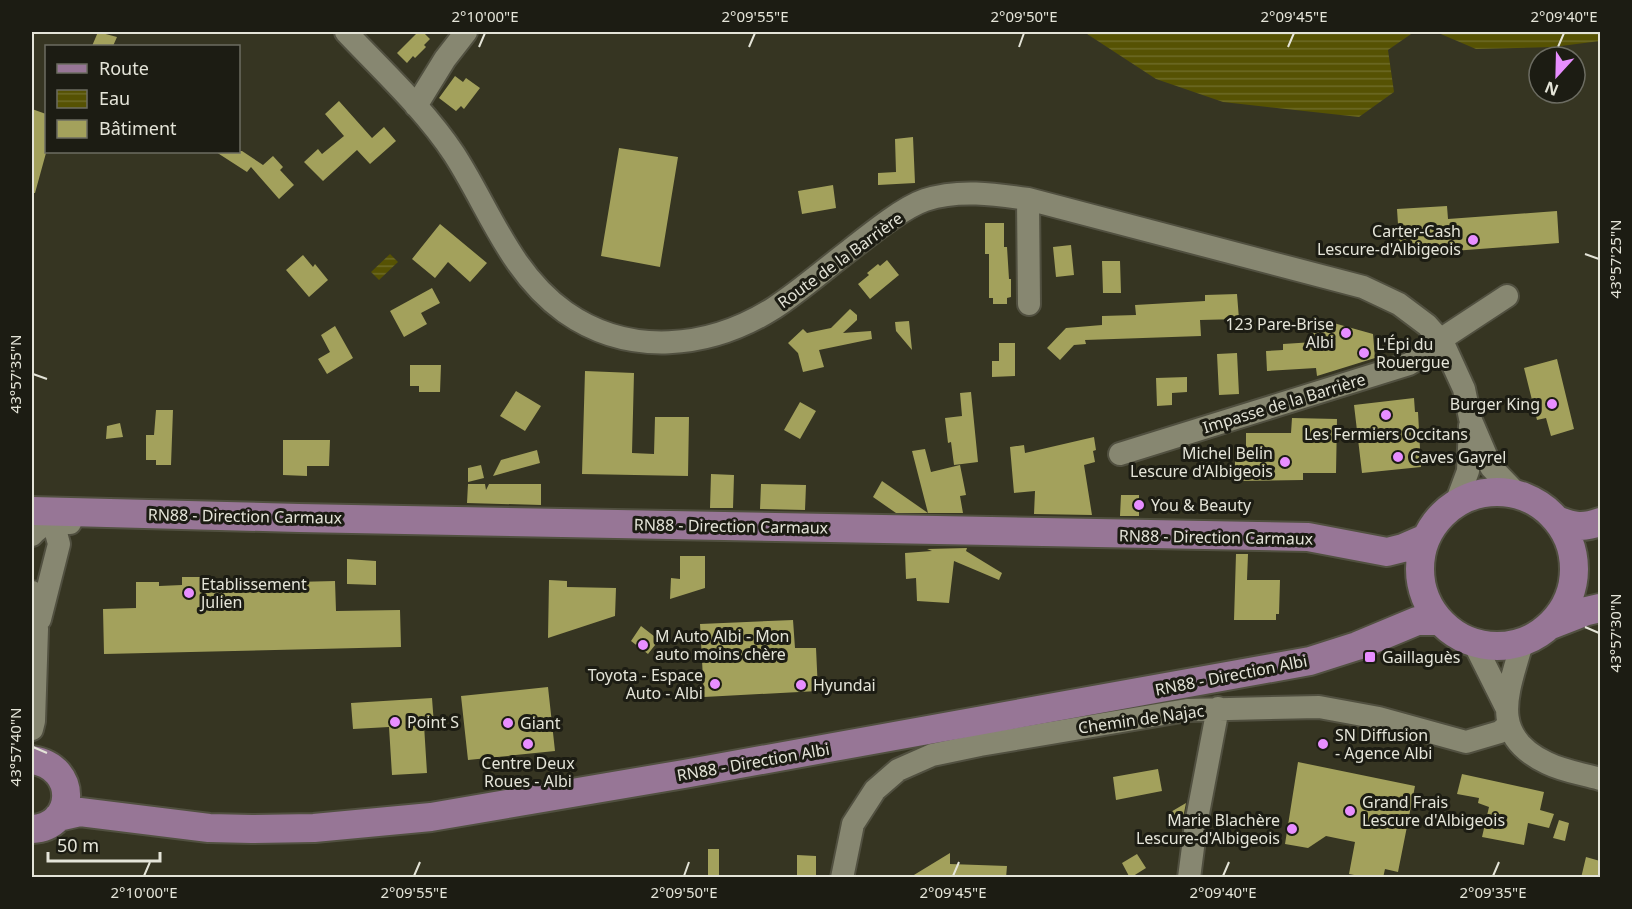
<svg xmlns="http://www.w3.org/2000/svg" width="1632" height="909" font-family="'Noto Sans',sans-serif">
<style>
.water{fill:url(#water-rules)}
.building{fill:#a3a15c}
.lines{fill:none;stroke-linecap:round;stroke-linejoin:round}
.minor-casing{stroke:#515040;stroke-width:26}
.major-casing{stroke:#515040;stroke-width:32}
.minor{stroke:#878771;stroke-width:22}
.major{stroke:#977696;stroke-width:28}
.ticks{fill:none;stroke:#e4e4d8;stroke-width:2}
.poi-dot{fill:#e88eff;stroke:#1c1c13;stroke-width:2}
.labels{text-anchor:middle;stroke-width:6;stroke-linejoin:round;paint-order:stroke}
.poi-label{font-size:16px;fill:#e4e4d8;stroke:#1c1c13;text-anchor:start}
.street-label{font-size:16px;fill:#e4e4d8;stroke:#1c1c13}
.neatline{fill:none;stroke:#e4e4d8;stroke-width:2}
.ticks-label{font-size:15px;text-anchor:middle;fill:#e4e4d8}
</style>
<defs>
<pattern id="water-rules" width="6" height="5" patternUnits="userSpaceOnUse" patternTransform="scale(1.5)"><rect width="6" height="5" fill="#565203"/><path d="M0 2.5h6" fill="none" stroke="#6e6b27"/></pattern>
</defs>
<rect width="100%" height="100%" fill="#363522"/>
<path class="water" d="M1084,32H1414L1388,50L1394,92L1359,117L1223,102L1156,79Z
M1436,32H1600V41L1553,47L1476,49Z
M390,254L398,262L379,280L371,272Z"/>
<path class="building" d="M98,32L117,37L113,46H92Z
M418,32H423L430,39L424,45L426,47L415,58L413,56L407,63L397,53Z
M455,76L463,82L466,78L480,88L464,109L461,106L456,111L439,98Z
M339,101L372,138L384,127L396,141L370,164L357,150L323,181L304,162L318,149L322,154L344,136L325,114Z
M32,109L46,114V153L35,193H32Z
M913,137L915,183L878,185V173L896,172L895,139Z
M619,148L678,157L660,267L601,256Z
M242,151L263,165L273,156L283,167L280,170L294,185L279,199L251,167L247,172L216,152Z
M833,185L836,208L802,214L798,191Z
M1447,206L1448,219L1557,211L1559,243L1400,255L1397,209Z
M985,223H1004V247H1007L1009,279H1011V297L1007,298V304H993V298H989V254H985Z
M440,224L487,263L470,282L448,262L435,278L412,259Z
M1071,245L1074,275L1056,277L1053,247Z
M303,255L313,267L315,264L328,280L309,297L286,270Z
M887,260L899,275L870,299L858,284L869,275L867,273L878,264L880,266Z
M1102,261H1120L1121,293H1103Z
M432,288L440,303L421,313L427,324L404,337L390,311Z
M1237,294L1239,319L1200,320L1201,336L1085,340L1086,344L1074,345L1060,360L1047,348L1066,328L1102,325V316L1136,315L1135,305L1205,301V295Z
M850,309L857,315V320L843,333L871,331L872,339L819,350L824,367L803,372L798,353L788,343L803,329L807,333L831,328Z
M1312,317L1373,334L1375,358L1317,376L1316,368L1267,371L1266,351L1283,350V344L1314,342Z
M909,321L912,350L896,331L895,322Z
M335,326L353,358L327,374L318,359L330,352L321,335Z
M999,343H1015V376L992,377V361H999Z
M1237,353L1239,394L1219,395L1217,354Z
M1557,359L1574,429L1551,436L1546,418L1537,420L1524,368Z
M410,365H441L440,392H419V386H410Z
M585,371L634,373L632,453L654,454L655,417H689L688,476L582,474Z
M1187,377V392L1172,393V405L1157,406L1156,378Z
M516,391L541,406L525,431L500,416Z
M971,392L978,462L954,465L951,442L948,443L945,418L962,416L960,393Z
M1414,398L1415,412H1418L1421,467L1362,473L1354,405Z
M800,402L816,411L800,439L784,430Z
M156,410H173L171,465H156V460H146V435H154Z
M1292,418L1337,419L1336,473H1303V480L1235,481V446H1246V433H1291Z
M120,423L123,437L106,439L107,426Z
M1094,437L1096,450L1093,451L1095,462L1084,465L1092,515L1034,514L1035,491L1014,493L1010,447L1024,445L1025,453Z
M283,440H330L329,466H307V476L283,475Z
M925,449L931,472L960,465L966,495L960,496L963,513H896L873,497L882,481L928,513L912,451Z
M537,450L540,463L493,476L501,460Z
M481,465L484,478L468,482V468Z
M711,474L734,475L733,508H710Z
M468,484H485L486,490L489,484H541V505L467,503Z
M761,484L806,485L805,510L760,509Z
M1121,495H1139V516H1120Z
M967,548L966,551L1002,573L999,580L954,561L949,603L917,601L916,578L906,579L905,553L932,551L927,549Z
M1236,554H1248L1247,580H1280L1279,614H1276V620H1234Z
M680,556H705V588L670,599L671,578L680,579Z
M347,559L376,561V585L347,584Z
M182,577H215V584L335,581L336,611L400,610L401,647L104,654L103,609L136,608V582H159V586L182,585Z
M549,580L567,581V587L616,588L615,616L548,638Z
M793,620L795,648H816L818,691L704,697L700,624Z
M641,626L659,640L648,654L631,641Z
M548,687L555,751L468,760L461,696Z
M432,698L434,725H424L427,773L392,775L389,727L353,729L351,703Z
M1298,762L1415,786L1398,872L1385,869L1383,878H1370L1349,874L1355,842L1326,836L1308,848L1285,844Z
M1158,769L1162,791L1116,800L1113,777Z
M1462,774L1544,792L1540,810L1554,814L1549,828L1528,823L1524,845L1482,837L1489,807L1478,803L1479,798L1457,794Z
M1186,803L1183,818L1175,823L1169,813Z
M1559,820L1569,823L1565,841L1553,838Z
M708,849H719V878H708Z
M950,853V864L1007,866L1006,878H909Z
M1137,854L1146,868L1130,878L1122,863Z
M797,855L816,856V878H797Z
M1586,857L1600,861V878H1581Z"/>
<g class="lines">
<g class="minor-casing">
<path id="minor" d="M346,32C382,70 425,110 454,154C489,208 510,273 565,312C629,357 709,349 774,308C800,291 825,269 850,250C869,235 902,208 925,200C958,189 994,194 1028,199L1363,287L1399,304L1427,325L1443,343L1464,389L1470,418L1491,467L1517,494
M416,106L445,59L466,32
M1028,199L1029,304
M1440,340L1507,296
M1120,454L1409,364L1443,343
M1456,503L1468,471L1470,426
M32,535C43,522 53,523 70,523
M32,592L37,629L34,721L32,729
M40,619L59,544L55,529L46,511
M1474,643L1507,709
M1522,643C1508,693 1488,735 1547,763C1563,771 1583,774 1600,779
M842,878L853,824L875,790L898,770L932,755L980,745L1187,710L1319,707L1379,718L1466,742L1500,732L1508,725
M1189,878L1196,824L1218,708"/>
</g>
<g class="major-casing">
<path id="major" d="M1420 569a77 77 0 1 1 154 0a77 77 0 1 1-154 0Z
M32,511L299,518L1308,537L1387,552L1403,548L1426,538
M1557,520C1573,527 1584,528 1600,522
M1551,625L1587,611L1600,608
M32,760C79,767 76,827 32,829
M58,817L80,812L209,828L252,829L314,828L431,817L684,774L1310,661L1357,646L1417,621H1439"/>
</g>
<use href="#minor" class="minor"/>
<use href="#major" class="major"/>
</g>
<path class="ticks" d="M479,47L485,33M749,47L755,33M1019,47L1024,33M1288,47L1294,33M1558,47L1564,33M1585,254L1599,259M33,374L47,379M1585,627L1599,633M33,747L47,753M144,876L150,862M414,876L420,862M684,876L689,862M953,876L959,862M1223,876L1229,862M1493,876L1499,862"/>
<g class="poi-dot">
<circle cx="1473" cy="240" r="6"/>
<circle cx="1346" cy="333" r="6"/>
<circle cx="1364" cy="353" r="6"/>
<circle cx="1552" cy="404" r="6"/>
<circle cx="1386" cy="415" r="6"/>
<circle cx="1398" cy="457" r="6"/>
<circle cx="1285" cy="462" r="6"/>
<circle cx="1139" cy="505" r="6"/>
<circle cx="189" cy="593" r="6"/>
<circle cx="643" cy="645" r="6"/>
<rect x="1364" y="651" width="12" height="12" rx="3"/>
<circle cx="715" cy="684" r="6"/>
<circle cx="801" cy="685" r="6"/>
<circle cx="395" cy="722" r="6"/>
<circle cx="508" cy="723" r="6"/>
<circle cx="528" cy="744" r="6"/>
<circle cx="1323" cy="744" r="6"/>
<circle cx="1350" cy="811" r="6"/>
<circle cx="1292" cy="829" r="6"/>
</g>
<g class="labels">
<g class="poi-label">
<text x="1461" y="237" text-anchor="end">Carter-Cash<tspan x="1461" dy="18">Lescure-d'Albigeois</tspan></text>
<text x="1334" y="330" text-anchor="end">123 Pare-Brise<tspan x="1334" dy="18">Albi</tspan></text>
<text x="1376" y="350">L'Épi du<tspan x="1376" dy="18">Rouergue</tspan></text>
<text x="1540" y="410" text-anchor="end">Burger King</text>
<text x="1386" y="440" text-anchor="middle">Les Fermiers Occitans</text>
<text x="1273" y="459" text-anchor="end">Michel Belin<tspan x="1273" dy="18">Lescure d'Albigeois</tspan></text>
<text x="1410" y="463">Caves Gayrel</text>
<text x="1151" y="511">You &amp; Beauty</text>
<text x="201" y="590">Etablissement<tspan x="201" dy="18">Julien</tspan></text>
<text x="655" y="642">M Auto Albi - Mon<tspan x="655" dy="18">auto moins chère</tspan></text>
<text x="1382" y="663">Gaillaguès</text>
<text x="703" y="681" text-anchor="end">Toyota - Espace<tspan x="703" dy="18">Auto - Albi</tspan></text>
<text x="813" y="691">Hyundai</text>
<text x="407" y="728">Point S</text>
<text x="520" y="729">Giant</text>
<text x="1335" y="741">SN Diffusion<tspan x="1335" dy="18">- Agence Albi</tspan></text>
<text x="528" y="769" text-anchor="middle">Centre Deux<tspan x="528" dy="18">Roues - Albi</tspan></text>
<text x="1362" y="808">Grand Frais<tspan x="1362" dy="18">Lescure d'Albigeois</tspan></text>
<text x="1280" y="826" text-anchor="end">Marie Blachère<tspan x="1280" dy="18">Lescure-d'Albigeois</tspan></text>
</g>
<g class="street-label">
<text transform="translate(840 260) rotate(-36)" y="6">Route de la Barrière</text>
<text transform="translate(1284 403) rotate(-17)" y="6">Impasse de la Barrière</text>
<text transform="translate(245 516) rotate(1)" y="6">RN88 - Direction Carmaux</text>
<text transform="translate(731 526) rotate(1)" y="6">RN88 - Direction Carmaux</text>
<text transform="translate(1216 537) rotate(1)" y="6">RN88 - Direction Carmaux</text>
<text transform="translate(1231 675) rotate(-11)" y="6">RN88 - Direction Albi</text>
<text transform="translate(1141 719) rotate(-8)" y="6">Chemin de Najac</text>
<text transform="translate(753 762) rotate(-10)" y="6">RN88 - Direction Albi</text>
</g>
</g>
<rect width="1632" height="909" fill="none" stroke="#1c1c13" stroke-width="66"/>
<rect x="45" y="45" width="195" height="108" fill="#1c1c13" stroke="#6c6c62" stroke-width="1.5"/>
<rect x="57" y="64" width="30" height="9" fill="#977696" stroke="#6c6c62" stroke-width="1.5"/>
<text x="99" y="75" font-size="18" fill="#e4e4d8">Route</text>
<rect x="57" y="90" width="30" height="18" fill="url(#water-rules)" stroke="#6c6c62" stroke-width="1.5"/>
<text x="99" y="105" font-size="18" fill="#e4e4d8">Eau</text>
<rect x="57" y="120" width="30" height="18" fill="#a3a15c" stroke="#6c6c62" stroke-width="1.5"/>
<text x="99" y="135" font-size="18" fill="#e4e4d8">Bâtiment</text>
<g transform="translate(1557 75) rotate(202)"><circle r="28" fill="#1c1c13" stroke="#6c6c62" stroke-width="1.5"/>
<path d="M0-4.5L10 22L0 15L-10 22Z" fill="#e88eff"/>
<text y="-9" font-size="16" font-weight="bold" text-anchor="middle" fill="#e4e4d8">N</text>
</g>
<path d="M48 852v9h112v-9" fill="none" stroke="#e4e4d8" stroke-width="3"/>
<text x="57" y="852" font-size="18" fill="#e4e4d8" stroke="#1c1c13" stroke-width="4.5" paint-order="stroke">50 m</text>
<rect x="33" y="33" width="1566" height="843" class="neatline"/>
<g class="ticks-label">
<text x="485" y="22">2°10'00"E</text>
<text x="755" y="22">2°09'55"E</text>
<text x="1024" y="22">2°09'50"E</text>
<text x="1294" y="22">2°09'45"E</text>
<text x="1564" y="22">2°09'40"E</text>
<text transform="translate(1616 259) rotate(-90)" y="5">43°57'25"N</text>
<text transform="translate(16 374) rotate(-90)" y="5">43°57'35"N</text>
<text transform="translate(1616 633) rotate(-90)" y="5">43°57'30"N</text>
<text transform="translate(16 747) rotate(-90)" y="5">43°57'40"N</text>
<text x="144" y="898">2°10'00"E</text>
<text x="414" y="898">2°09'55"E</text>
<text x="684" y="898">2°09'50"E</text>
<text x="953" y="898">2°09'45"E</text>
<text x="1223" y="898">2°09'40"E</text>
<text x="1493" y="898">2°09'35"E</text>
</g>
</svg>
